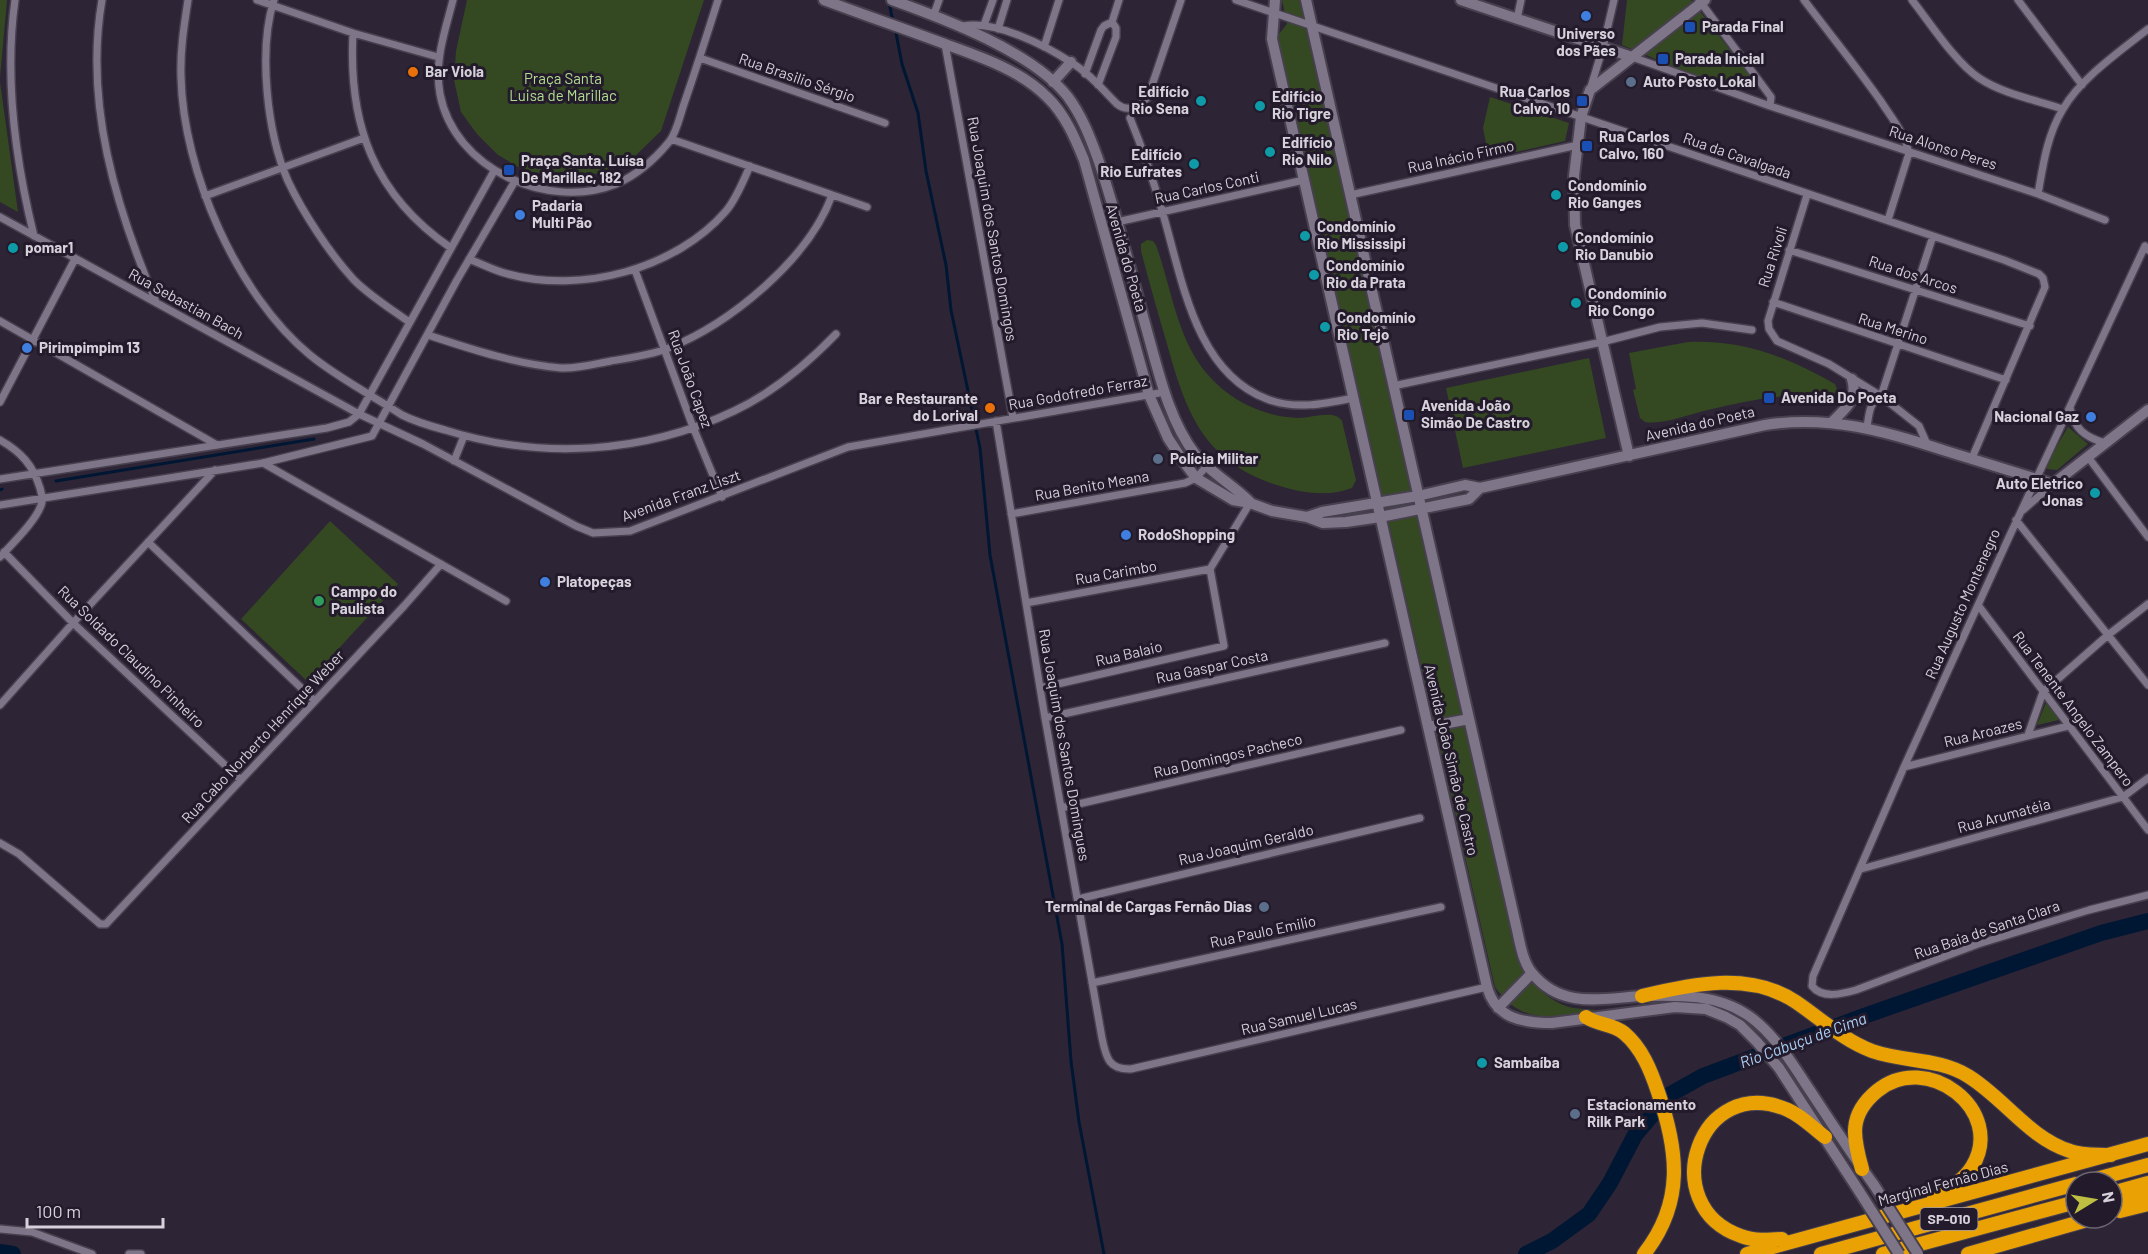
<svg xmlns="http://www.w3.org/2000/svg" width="2148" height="1254" font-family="Barlow,sans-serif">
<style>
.green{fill:#344921}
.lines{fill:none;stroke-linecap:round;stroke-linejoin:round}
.stream{stroke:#001734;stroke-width:3}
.river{stroke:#001734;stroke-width:16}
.street-casing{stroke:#47404e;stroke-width:10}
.secondary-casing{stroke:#47404e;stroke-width:14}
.highway-casing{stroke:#47404e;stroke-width:16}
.street{stroke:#7f7588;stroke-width:7}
.secondary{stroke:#7f7588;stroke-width:10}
.highway{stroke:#eaa103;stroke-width:14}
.secondary-bridge-casing{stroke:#47404e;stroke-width:14;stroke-linecap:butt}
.secondary-bridge{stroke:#7f7588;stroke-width:10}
.shop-dot{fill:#3f7fe0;stroke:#231b2b;stroke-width:2}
.transit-dot{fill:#1a4fb4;stroke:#231b2b;stroke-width:2}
.food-dot{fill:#e8710a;stroke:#231b2b;stroke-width:2}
.service-dot{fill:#5c6f8a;stroke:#231b2b;stroke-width:2}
.culture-dot{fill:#0f9aa8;stroke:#231b2b;stroke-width:2}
.leisure-dot{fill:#2e9e5b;stroke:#231b2b;stroke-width:2}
.labels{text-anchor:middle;stroke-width:6;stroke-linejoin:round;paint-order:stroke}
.shield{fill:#231b2b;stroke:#a09aa6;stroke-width:1.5}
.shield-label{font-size:14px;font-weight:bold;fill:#d6d1db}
.poi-label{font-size:15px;font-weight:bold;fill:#d6d1db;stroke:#231b2b;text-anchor:start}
.street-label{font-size:15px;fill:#d6d1db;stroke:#231b2b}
.park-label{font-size:15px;fill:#b2dd90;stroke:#231b2b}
.water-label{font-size:16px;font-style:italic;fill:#acd1f8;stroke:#231b2b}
</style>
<rect width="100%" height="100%" fill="#2d2435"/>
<path class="green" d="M0,0H7L0,78Z
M467,0H704L661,131L633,158L604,173L564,177L525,171L498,155L477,134L461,112L454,80L456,51Z
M1282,0H1299L1517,959C1529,980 1545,1000 1569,1007C1577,1009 1588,1009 1597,1010C1555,1017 1523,1027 1495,987L1279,44V34L1287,24Z
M1627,0H1691L1752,78L1754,87L1752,90H1743L1694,75L1622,45Z
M0,82L18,212L0,202Z
M1490,97L1569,123L1565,141L1489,158L1483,128Z
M1147,240L1153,241L1156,245C1172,289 1177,341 1209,376C1232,402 1265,417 1299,418C1311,418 1335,409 1342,421L1356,480L1352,488C1330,497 1301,493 1280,486C1204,463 1186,413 1167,344C1158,313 1149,282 1141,251V244Z
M1688,342C1745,340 1787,357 1835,384L1838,391L1832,396C1790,392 1750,400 1708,410C1689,414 1664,425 1645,422L1640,418L1633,390L1636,389L1629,353Z
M1589,358L1606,438L1463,468L1446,388Z
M2068,427L2088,444L2057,470L2047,469L2046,465Z
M330,521L398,584L308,682L241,619Z
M2047,700L2063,719L2037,725Z"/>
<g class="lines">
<path class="stream" d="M889,2L893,22
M895,28L902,64L918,113L926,171L946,265L951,310L980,448L990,555L1062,944L1071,1061L1079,1122L1104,1254
M56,481L314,439
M0,490L2,489"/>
<path class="river" d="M0,1252L13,1254
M1526,1254L1552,1241L1589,1214L1610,1183L1635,1135L1669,1095L1703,1076L1864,1016L2101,933L2148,921"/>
<g class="street-casing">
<path id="street" d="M15,0C4,79 15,159 34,236
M102,0C84,103 116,208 156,302
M188,0C184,26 180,51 181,77C183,171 237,295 310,355C338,378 372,395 402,415C416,422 430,426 445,430C540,460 644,454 734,411C772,393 807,364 836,334
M257,0L353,33L438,57
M274,0C258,50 267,133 288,181C303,213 330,254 354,280C370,296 391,309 409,322
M453,0C445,31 434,61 440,94C454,169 548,211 616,184C637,175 655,159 669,142C677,132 680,115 684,104C696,69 707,35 718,0
M1236,0L2004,260L2039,274L2043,278L2045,287L1972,458
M1699,0L1771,97L1770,106
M1804,0C1829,33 1856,66 1880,100C1891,117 1904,132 1909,153L1888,220
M1912,0C1930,23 1956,63 1979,78C2003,94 2036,100 2063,109
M2018,0L2082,85
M934,14L939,0
M1517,19L1521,0
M984,25L993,0
M963,26C995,20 1045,45 1072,63C1089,73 1103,90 1117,104C1128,113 1140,106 1148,97L1181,0
M998,29L1007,0
M353,33C348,125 374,195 451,248
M945,44L1013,418
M1044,47L1059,0
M1632,57L1770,106L2038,194L2105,220
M700,58L885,123
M1085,74L1101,30L1104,26L1112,22L1119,0
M1098,85L1116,37V28L1112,22
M1590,90L1603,47L1614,0
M1130,118C1143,150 1154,182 1163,214C1182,278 1195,372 1267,399C1295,410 1324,404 1353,398
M671,139L867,207
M2038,194C2043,165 2047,135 2063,109C2080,79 2120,51 2148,29
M1350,195L1578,145
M1807,195L1768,321L1769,329L1777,341L1829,364L1881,396L1919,426L1927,444
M205,196L364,138
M0,217L359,414L423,444L576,526L593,533L630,531L848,447L1165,392
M1117,222L1304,180
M1789,250L2030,326
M2148,250L2145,246L2010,535L1904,767L1813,976L1812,986C1822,999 1842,994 1856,990L1978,944L2089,910L2148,895
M469,259C482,264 495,271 508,274C581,294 676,269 726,211C737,198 743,181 750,166
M635,270L693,427L722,497
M1773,302L2006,380
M0,321L217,445
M428,335C471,349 515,364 561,368C577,369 595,364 611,361C630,358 651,355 669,348C731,323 809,259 832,195
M1393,386L1602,342L1660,327L1702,323L1752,330
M0,402L75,259
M2070,408C2074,429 2085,437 2105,443
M996,421L1045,718L1102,1038C1106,1058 1109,1070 1131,1069L1487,987
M1867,427C1869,415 1869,402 1881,396L1933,236
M0,440C21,452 33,465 40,488C41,493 43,497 42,502C39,518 12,544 0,557
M2088,457L2148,537
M454,461L464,436
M263,463L506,601
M0,479L327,428L349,422L359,414L494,171
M0,505L263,463L372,436L457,280L515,181
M2023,510L2053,484
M1011,514L1185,483L1196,478L1207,466
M2016,520L2148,685
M148,542L315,701
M4,552L73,623L241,780
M1026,603L1210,569
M1978,605L2148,830
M1040,688L1224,646L1210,569L1250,503
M0,705L73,623L215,470
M1045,718L1385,643
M2028,735L2043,692L2108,635L2148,604
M1904,767L2068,726
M1061,808L1401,730
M0,843L19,854L100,924H106L404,606L441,564
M1861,869L2123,797L2148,778
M1078,899L1420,818
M1092,983L1441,907
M0,1229L32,1232L92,1254
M129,1254H141"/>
</g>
<g class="secondary-casing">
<path id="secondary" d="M824,0C864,15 905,29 945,44C981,57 1020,70 1047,97C1065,114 1075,138 1084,160L1149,395L1168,438L1183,461L1196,478L1233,500L1250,503L1272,511L1307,517L1323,523L1346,522L1380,517L1469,499L1480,488
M892,0C945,19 1033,52 1068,97C1082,116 1090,137 1098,159C1117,215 1131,273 1147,331C1158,370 1169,421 1195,454C1211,473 1233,485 1250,502
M1275,0L1272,39L1487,987C1496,1019 1523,1023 1552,1023L1675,1007L1706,1009L1726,1017L1740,1025L1757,1042L1779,1068L1859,1191
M1306,0L1517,930C1520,944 1523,962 1532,973C1562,1010 1603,998 1643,996C1679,995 1718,994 1749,1016C1773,1033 1791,1061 1807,1086C1829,1119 1850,1152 1874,1185
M1461,0L1632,57
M1053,82L1071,62
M1832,422C1846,408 1858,400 1852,379
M1629,456L1575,225L1574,176L1581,117L1590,90L1705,0
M1307,517L1322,512L1418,496L1465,485L1480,488L1765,425C1830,415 1885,431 1946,451C1982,462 2017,473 2053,484L2148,410
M1428,727L1469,719
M1498,1008L1532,973"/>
</g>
<g class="highway-casing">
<path id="highway" d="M1642,996C1691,984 1750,971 1796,1002C1821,1019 1843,1040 1872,1051C1903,1062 1939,1058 1968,1076C2004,1098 2029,1138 2070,1151C2083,1156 2097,1154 2111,1155
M1586,1017C1598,1025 1613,1024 1624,1033C1642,1048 1651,1071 1658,1092C1678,1150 1685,1202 1644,1254
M1862,1169C1853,1137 1848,1115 1877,1091C1926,1050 2007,1110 1972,1167C1963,1181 1949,1190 1934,1198
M2085,1182L2148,1165
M2112,1193L2148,1183
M2112,1208L2148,1192
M2120,1211L2148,1204
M1782,1239C1768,1240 1754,1241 1741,1236C1654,1206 1699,1071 1788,1110C1802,1116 1813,1128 1825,1137
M1747,1254L2148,1144
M1821,1254L2076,1184
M1883,1254L2076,1202
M1968,1254L2094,1218"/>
</g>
<use href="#street" class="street"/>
<use href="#secondary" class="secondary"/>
<use href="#highway" class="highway"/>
<g class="secondary-bridge-casing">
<path id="secondary-bridge" d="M1874,1185L1918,1254
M1859,1191L1899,1254"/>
</g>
<use href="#secondary-bridge" class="secondary-bridge"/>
</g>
<g class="shop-dot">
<circle cx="1586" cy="16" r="6"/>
<circle cx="520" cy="215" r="6"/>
<circle cx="27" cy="348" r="6"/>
<circle cx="2091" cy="417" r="6"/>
<circle cx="1126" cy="535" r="6"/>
<circle cx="545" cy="582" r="6"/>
</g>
<g class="transit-dot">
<rect x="1684" y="21" width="12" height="12" rx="3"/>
<rect x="1657" y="53" width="12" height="12" rx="3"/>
<rect x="1576" y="95" width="12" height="12" rx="3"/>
<rect x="1581" y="140" width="12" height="12" rx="3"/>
<rect x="503" y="164" width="12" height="12" rx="3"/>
<rect x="1763" y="392" width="12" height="12" rx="3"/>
<rect x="1403" y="409" width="12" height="12" rx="3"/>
</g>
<g class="food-dot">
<circle cx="413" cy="72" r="6"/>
<circle cx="990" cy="408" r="6"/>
</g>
<g class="service-dot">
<circle cx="1631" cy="82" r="6"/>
<circle cx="1158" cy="459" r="6"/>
<circle cx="1264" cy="907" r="6"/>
<circle cx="1575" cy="1114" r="6"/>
</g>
<g class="culture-dot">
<circle cx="1201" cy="101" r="6"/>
<circle cx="1260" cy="106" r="6"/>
<circle cx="1270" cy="152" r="6"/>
<circle cx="1194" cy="164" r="6"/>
<circle cx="1556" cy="195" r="6"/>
<circle cx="1305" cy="236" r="6"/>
<circle cx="1563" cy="247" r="6"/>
<circle cx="13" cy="248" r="6"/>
<circle cx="1314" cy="275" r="6"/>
<circle cx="1576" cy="303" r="6"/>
<circle cx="1325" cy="327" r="6"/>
<circle cx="2095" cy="493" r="6"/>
<circle cx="1482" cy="1063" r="6"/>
</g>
<circle class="leisure-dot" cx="319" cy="601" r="6"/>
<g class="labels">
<rect class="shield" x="1920.5" y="1208" width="57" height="22" rx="4.5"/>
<g class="shield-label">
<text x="1949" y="1224">SP-010</text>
</g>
<g class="poi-label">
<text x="1702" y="32">Parada Final</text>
<text x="1586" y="39" text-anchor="middle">Universo<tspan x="1586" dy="17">dos Pães</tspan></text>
<text x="1675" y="64">Parada Inicial</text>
<text x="425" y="77">Bar Viola</text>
<text x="1643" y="87">Auto Posto Lokal</text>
<text x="1189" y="97" text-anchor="end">Edifício<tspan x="1189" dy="17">Rio Sena</tspan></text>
<text x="1570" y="97" text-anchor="end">Rua Carlos<tspan x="1570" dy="17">Calvo, 10</tspan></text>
<text x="1272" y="102">Edifício<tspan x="1272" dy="17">Rio Tigre</tspan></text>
<text x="1599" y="142">Rua Carlos<tspan x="1599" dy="17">Calvo, 160</tspan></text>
<text x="1282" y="148">Edifício<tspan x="1282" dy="17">Rio Nilo</tspan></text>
<text x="1182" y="160" text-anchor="end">Edifício<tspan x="1182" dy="17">Rio Eufrates</tspan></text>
<text x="521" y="166">Praça Santa. Luísa<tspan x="521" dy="17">De Marillac, 182</tspan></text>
<text x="1568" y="191">Condomínio<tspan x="1568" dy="17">Rio Ganges</tspan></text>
<text x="532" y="211">Padaria<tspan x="532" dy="17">Multi Pão</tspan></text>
<text x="1317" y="232">Condomínio<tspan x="1317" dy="17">Rio Mississipi</tspan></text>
<text x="1575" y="243">Condomínio<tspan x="1575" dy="17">Rio Danubio</tspan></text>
<text x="25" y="253">pomar1</text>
<text x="1326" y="271">Condomínio<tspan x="1326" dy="17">Rio da Prata</tspan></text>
<text x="1588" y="299">Condomínio<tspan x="1588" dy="17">Rio Congo</tspan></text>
<text x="1337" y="323">Condomínio<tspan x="1337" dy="17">Rio Tejo</tspan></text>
<text x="39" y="353">Pirimpimpim 13</text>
<text x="1781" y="403">Avenida Do Poeta</text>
<text x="978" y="404" text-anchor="end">Bar e Restaurante<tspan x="978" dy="17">do Lorival</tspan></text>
<text x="1421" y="411">Avenida João<tspan x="1421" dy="17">Simão De Castro</tspan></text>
<text x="2079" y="422" text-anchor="end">Nacional Gaz</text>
<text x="1170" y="464">Polícia Militar</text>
<text x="2083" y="489" text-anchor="end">Auto Eletrico<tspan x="2083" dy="17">Jonas</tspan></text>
<text x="1138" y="540">RodoShopping</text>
<text x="557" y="587">Platopeças</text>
<text x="331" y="597">Campo do<tspan x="331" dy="17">Paulista</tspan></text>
<text x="1252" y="912" text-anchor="end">Terminal de Cargas Fernão Dias</text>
<text x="1494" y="1068">Sambaíba</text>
<text x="1587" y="1110">Estacionamento<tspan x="1587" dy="17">Rilk Park</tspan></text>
</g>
<g class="street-label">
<text transform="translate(797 78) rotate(19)" y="5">Rua Brasilio Sérgio</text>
<text transform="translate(1943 148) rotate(18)" y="5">Rua Alonso Peres</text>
<text transform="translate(1737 156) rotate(19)" y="5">Rua da Cavalgada</text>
<text transform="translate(1461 157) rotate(-12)" y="5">Rua Inácio Firmo</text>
<text transform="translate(1207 188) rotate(-12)" y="5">Rua Carlos Conti</text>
<text transform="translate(992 229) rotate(80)" y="5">Rua Joaquim dos Santos Domingos</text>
<text transform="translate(1773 257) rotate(-72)" y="5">Rua Rivoli</text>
<text transform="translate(1126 258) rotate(74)" y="5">Avenida do Poeta</text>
<text transform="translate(1913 275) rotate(18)" y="5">Rua dos Arcos</text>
<text transform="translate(186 304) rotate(29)" y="5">Rua Sebastian Bach</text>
<text transform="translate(1893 329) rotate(18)" y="5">Rua Merino</text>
<text transform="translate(690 379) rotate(70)" y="5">Rua João Capez</text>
<text transform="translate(1078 393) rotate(-10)" y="5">Rua Godofredo Ferraz</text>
<text transform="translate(1700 424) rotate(-13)" y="5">Avenida do Poeta</text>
<text transform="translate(1092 486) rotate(-10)" y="5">Rua Benito Meana</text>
<text transform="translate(681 496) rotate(-20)" y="5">Avenida Franz Liszt</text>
<text transform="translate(1116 573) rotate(-10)" y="5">Rua Carimbo</text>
<text transform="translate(1963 604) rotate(-66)" y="5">Rua Augusto Montenegro</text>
<text transform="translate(1129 654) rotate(-13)" y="5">Rua Balaio</text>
<text transform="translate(131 657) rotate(44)" y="5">Rua Soldado Claudino Pinheiro</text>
<text transform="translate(1212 667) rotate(-12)" y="5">Rua Gaspar Costa</text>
<text transform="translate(2073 709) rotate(53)" y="5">Rua Tenente Angelo Zampero</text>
<text transform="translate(1983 733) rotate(-14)" y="5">Rua Aroazes</text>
<text transform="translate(263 737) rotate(-47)" y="5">Rua Cabo Norberto Henrique Weber</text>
<text transform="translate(1064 745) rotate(80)" y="5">Rua Joaquim dos Santos Domingues</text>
<text transform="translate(1228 756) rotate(-13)" y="5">Rua Domingos Pacheco</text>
<text transform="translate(1451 760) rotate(77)" y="5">Avenida João Simão de Castro</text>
<text transform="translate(2004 816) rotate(-15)" y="5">Rua Arumatéia</text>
<text transform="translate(1246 845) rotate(-13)" y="5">Rua Joaquim Geraldo</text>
<text transform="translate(1987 930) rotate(-19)" y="5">Rua Baia de Santa Clara</text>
<text transform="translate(1263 932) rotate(-12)" y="5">Rua Paulo Emilio</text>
<text transform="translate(1299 1017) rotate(-13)" y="5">Rua Samuel Lucas</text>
<text transform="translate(1943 1184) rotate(-15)" y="5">Marginal Fernão Dias</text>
</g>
<g class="park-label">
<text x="563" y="84">Praça Santa<tspan x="563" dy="17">Luisa de Marillac</tspan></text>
</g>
<g class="water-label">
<text transform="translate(1803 1040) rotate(-20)" y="6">Rio Cabuçu de Cima</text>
</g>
</g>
<g transform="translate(2094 1200) rotate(79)"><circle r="28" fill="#231b2b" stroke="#6b6471" stroke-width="1.5"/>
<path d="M0-4.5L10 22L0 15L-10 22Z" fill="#bebf42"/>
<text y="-9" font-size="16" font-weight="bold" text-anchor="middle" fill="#d6d1db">N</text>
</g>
<path d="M27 1218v9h136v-9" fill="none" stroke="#d6d1db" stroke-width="3"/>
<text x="36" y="1218" font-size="18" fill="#d6d1db" stroke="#231b2b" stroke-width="4.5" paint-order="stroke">100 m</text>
</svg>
